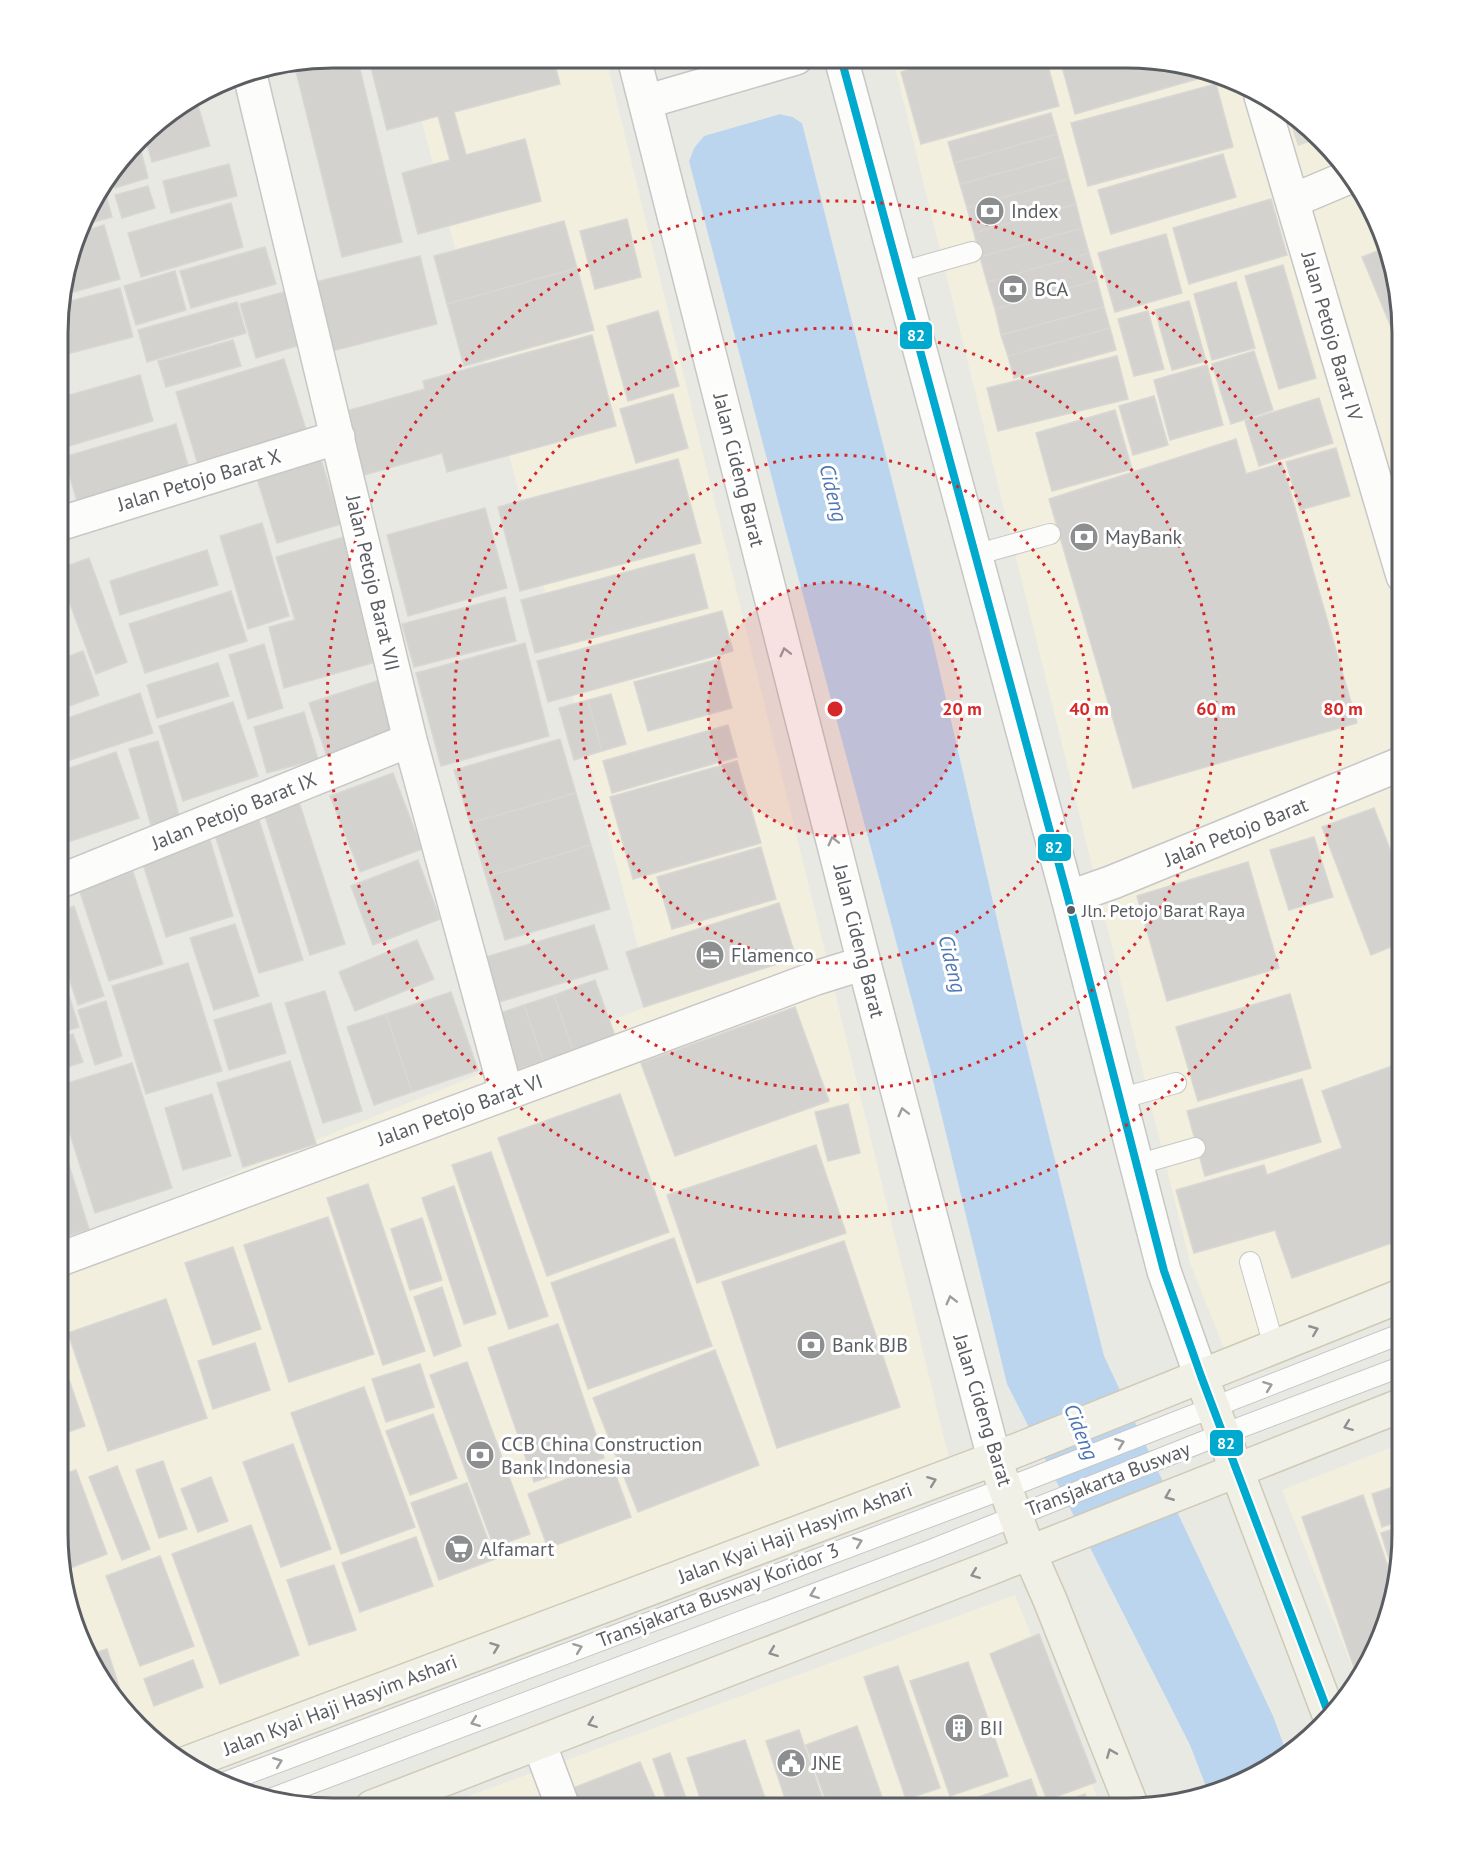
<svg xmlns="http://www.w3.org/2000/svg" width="1460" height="1865" font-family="'PT Sans',sans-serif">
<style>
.commercial{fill:#f2efde}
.education{fill:#dcdbd4}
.water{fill:#bcd5ef}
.pier{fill:#e9e9e4}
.building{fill:#d3d2cf;stroke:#d8d7d4;stroke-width:1.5}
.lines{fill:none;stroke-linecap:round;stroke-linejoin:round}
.service-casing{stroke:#c6c7c6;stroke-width:22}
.minor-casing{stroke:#c6c7c6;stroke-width:36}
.tertiary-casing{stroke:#c6c7c6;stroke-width:36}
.primary-casing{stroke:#cecab5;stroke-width:36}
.service{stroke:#fcfcfb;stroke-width:20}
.minor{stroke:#fcfcfb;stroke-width:33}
.tertiary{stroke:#fcfcfb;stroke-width:33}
.primary{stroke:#f1f0e7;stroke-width:33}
.bus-1-casing{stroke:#fff;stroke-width:12}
.bus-1{stroke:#00a9ce;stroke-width:8}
.oneway{stroke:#9b9d9f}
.oneway2{stroke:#8f9090}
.ring{fill:none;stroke:#d62828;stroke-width:3;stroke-dasharray:3 6}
.bus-dot{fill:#5a5d61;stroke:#fff;stroke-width:2}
.labels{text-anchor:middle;stroke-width:6;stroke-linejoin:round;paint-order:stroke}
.bus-label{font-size:18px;fill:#5a5d61;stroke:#fff;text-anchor:start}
.poi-label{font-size:20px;fill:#5a5d61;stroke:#fff;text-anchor:start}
.street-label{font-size:20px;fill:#5a5d61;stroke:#fff}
.water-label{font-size:21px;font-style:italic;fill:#4f77b4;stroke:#fff}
.rim{fill:none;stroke:#5a5d61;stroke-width:3}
.centre{fill:#d62828;stroke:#fff;stroke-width:3}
.ring-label{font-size:18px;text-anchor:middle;font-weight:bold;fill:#d62828;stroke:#fff;stroke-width:6;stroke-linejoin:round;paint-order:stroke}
.line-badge{stroke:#fff;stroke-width:2}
.badge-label{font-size:16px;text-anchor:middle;font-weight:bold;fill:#fff}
</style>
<rect width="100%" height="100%" fill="#e9e9e4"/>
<path class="commercial" d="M405,57L606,58L949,1458L172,1753L94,1670L66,1604L57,1533L58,1244L653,1004Z
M893,59H1164L1281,104L1366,195L1394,262L1403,332V1305L1233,1371L1190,1263Z
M1402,1443V1550L1388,1621L1358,1682L1282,1490Z
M1015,1595L1101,1807H439Z"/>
<path class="education" d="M1285,108L1315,140L1298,146Z"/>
<path class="water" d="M780,114L793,117L802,123L934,647L1024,1036L1104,1356L1273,1716L1286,1751L1265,1771L1207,1789L1190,1745L1007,1384L930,1068L785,528L689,161L694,148L704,136Z"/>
<path class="pier" d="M780,111L794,114L801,119L802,123L793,117L780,114L704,135L694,148L689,161L687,156L691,147L702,133Z"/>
<path class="building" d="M332,57H357L402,242L342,257L294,63Z
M377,57L553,58L560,84L454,112L466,155L525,139L541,201L418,234L402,173L450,160L438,116L387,130L369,60Z
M949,59H1046L1059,106L921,144L901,72Z
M1060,59H1164L1208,76L1075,114Z
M1216,84L1233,147L1088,186L1071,123Z
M197,102L210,146L152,162L144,134L151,125L186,105Z
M1051,113L1057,134L954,163L948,142Z
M1057,134L1063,156L960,184L954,163Z
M139,143L148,178L115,188L111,174L136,144Z
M1223,154L1236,197L1111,234L1098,190Z
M1063,156L1069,179L967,208L960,184Z
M229,164L237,196L171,213L163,181Z
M1069,179L1076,204L974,233L967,208Z
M103,184L112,217L84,225L94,195Z
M148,186L155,208L122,218L115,195Z
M1271,199L1287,255L1189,284L1173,228Z
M231,203L243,247L141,277L128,233Z
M1076,204L1082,228L980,257L974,233Z
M627,219L641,277L595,289L580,231Z
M564,221L577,268L447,304L434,256Z
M104,225L120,279L70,293L66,277L81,232Z
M1082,228L1089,253L987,282L980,257Z
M1166,234L1182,293L1115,312L1098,253Z
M265,247L276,284L191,308L180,271Z
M1388,247L1394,262L1403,332V345L1399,346L1362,257Z
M1089,253L1097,280L995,309L987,282Z
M420,256L437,324L332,351L315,282Z
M1283,265L1316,378L1279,389L1245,276Z
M577,268L594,330L464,366L447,304Z
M175,271L186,310L136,325L124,286Z
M1097,280L1104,307L1001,335L995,309Z
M1236,282L1255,348L1212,360L1194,294Z
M120,288L133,337L59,356V304Z
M291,290L307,343L256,358L240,304Z
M1189,301L1206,361L1172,370L1155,310Z
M237,302L246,333L147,362L138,330Z
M1104,307L1110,328L1008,356L1001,335Z
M658,311L679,386L628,401L607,326Z
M1148,311L1164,369L1134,376L1118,319Z
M1110,328L1116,350L1014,378L1008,356Z
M592,335L616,426L447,472L442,453L357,477L339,413L425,389L423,381Z
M233,340L241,366L166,387L158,361Z
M1254,351L1273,410L1231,424L1212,364Z
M1117,356L1128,399L998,431L987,388Z
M284,359L308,436L199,468L176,392Z
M1207,365L1223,425L1170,440L1154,380Z
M140,375L153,421L59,449V398Z
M673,394L688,448L636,463L620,409Z
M1154,396L1168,445L1133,455L1119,406Z
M1319,398L1333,443L1259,466L1245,421Z
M1115,410L1132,469L1052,491L1036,433Z
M176,424L191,475L79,508L64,457Z
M1236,439L1246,474L1282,463L1357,723L1133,788L1049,499Z
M1336,448L1350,496L1300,510L1286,462Z
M319,453L341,524L277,543L255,472Z
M678,459L701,543L520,591L498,507Z
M485,508L507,588L408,616L387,535Z
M262,523L289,616L248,629L220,536Z
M354,534L390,658L284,688L269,627L295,620L276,557Z
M207,550L218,585L120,615L110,581Z
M694,554L708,608L535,653L521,600Z
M89,558L127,662L96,674L59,574V569Z
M231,591L247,641L145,673L129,624Z
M505,597L516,641L414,667L402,624Z
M722,611L733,651L548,702L537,661Z
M525,643L549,736L441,766L416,673Z
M264,644L283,708L248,719L229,655Z
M83,651L99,695L59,710V660Z
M719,659L732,708L648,731L634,682Z
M218,663L229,696L157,718L147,685Z
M389,677L408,733L328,760L309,703Z
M140,693L153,733L58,764L59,721Z
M611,694L626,744L602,751L588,700Z
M588,700L602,751L574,760L559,708Z
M233,702L258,776L183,801L159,726Z
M304,712L318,759L267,773L254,727Z
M728,725L737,757L612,793L603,761Z
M560,739L576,793L470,823L454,770Z
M158,741L180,818L151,825L129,749Z
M116,752L139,818L68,842L58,815V772Z
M737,761L761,843L633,879L610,797Z
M393,773L422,849L360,872L330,796Z
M576,793L591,845L486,877L470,823Z
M299,802L345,944L310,955L264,813Z
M1374,808L1403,883V942L1371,955L1322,827Z
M259,820L303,960L259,973L215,835Z
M1314,837L1333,897L1289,910L1270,850Z
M210,840L233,916L166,937L142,861Z
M591,845L610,909L505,940L486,877Z
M761,847L776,899L672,929L657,877Z
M418,860L440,919L373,945L351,886Z
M1248,862L1279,968L1167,1001L1137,896Z
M133,872L163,964L109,981L79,889Z
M779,903L796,958L644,1007L626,952Z
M74,906L104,996L78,1005L58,945V912Z
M235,924L259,996L214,1010L190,938Z
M594,925L608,969L496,1003L482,958Z
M417,940L434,979L355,1011L339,972Z
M58,961L79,1027L58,1034Z
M188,963L222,1071L146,1094L112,986Z
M595,980L615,1036L573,1051L554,995Z
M325,991L362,1111L323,1123L285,1003Z
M451,992L478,1070L412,1092L386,1014Z
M1290,994L1311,1068L1198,1101L1176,1027Z
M554,995L573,1051L543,1061L524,1005Z
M106,1001L122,1056L95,1065L78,1010Z
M271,1003L286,1053L229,1070L214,1020Z
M524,1005L543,1061L514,1071L494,1015Z
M795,1007L829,1101L675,1156L641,1063Z
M386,1014L412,1092L374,1105L347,1027Z
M73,1034L83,1062L65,1068L58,1046V1039Z
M290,1061L316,1144L243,1167L217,1083Z
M1403,1062V1239L1292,1278L1275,1230L1194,1253L1176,1190L1264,1165L1267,1175L1342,1148L1322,1091Z
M132,1063L172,1188L95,1213L58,1096V1086Z
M1302,1079L1321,1142L1205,1176L1187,1111Z
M212,1094L231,1156L183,1170L165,1108Z
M620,1094L669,1232L547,1276L498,1138Z
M848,1104L860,1153L828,1161L815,1112Z
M58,1130L89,1229L58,1239Z
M816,1145L846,1233L697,1283L667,1195Z
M491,1152L548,1316L509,1329L452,1165Z
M368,1184L425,1351L383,1365L327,1198Z
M454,1186L496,1314L464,1324L422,1198Z
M328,1217L374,1354L289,1382L244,1245Z
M422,1218L442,1280L410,1290L391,1229Z
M674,1238L712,1346L588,1389L551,1283Z
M844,1241L900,1407L777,1448L722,1282Z
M233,1247L261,1329L213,1345L185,1263Z
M442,1287L461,1346L434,1356L414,1297Z
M166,1299L207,1418L108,1451L68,1333Z
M558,1324L604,1458L534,1482L488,1348Z
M255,1343L270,1390L213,1409L198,1361Z
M57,1345L85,1426L57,1436Z
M715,1350L759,1465L638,1512L593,1398Z
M467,1362L530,1534L494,1547L430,1375Z
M420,1364L434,1407L386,1422L372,1379Z
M364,1387L415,1527L341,1554L291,1413Z
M433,1414L457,1478L410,1495L386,1431Z
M293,1444L331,1549L281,1567L243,1462Z
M163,1461L187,1529L159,1538L136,1470Z
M611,1462L631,1517L548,1548L528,1494Z
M117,1466L150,1549L122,1560L89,1477Z
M76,1470L107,1554L70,1568L57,1534V1476Z
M211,1477L228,1521L198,1532L181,1489Z
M467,1483L495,1559L439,1580L411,1503Z
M1402,1484V1520L1382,1527L1372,1494Z
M1363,1495L1395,1587L1388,1621L1359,1682L1302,1517Z
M251,1525L299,1655L220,1684L172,1554Z
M1402,1526V1550L1396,1581L1381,1533Z
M416,1537L433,1586L360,1612L342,1563Z
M160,1556L194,1646L140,1666L106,1576Z
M334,1565L356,1630L309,1645L287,1580Z
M65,1595L88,1648L85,1649L66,1604Z
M1039,1634L1096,1782L1047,1800L990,1654Z
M107,1649L124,1702L94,1670L88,1655Z
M193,1660L203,1687L154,1706L144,1679Z
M968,1662L1008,1776L950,1796L910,1681Z
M898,1666L940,1788L906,1799L864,1677Z
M857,1726L885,1806L828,1807L806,1745Z
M799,1730L823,1800L803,1807H788L766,1741Z
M745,1740L768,1807H703L687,1758Z
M670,1753L689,1807H669L653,1759Z
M640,1762L659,1807H575L568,1790Z
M1031,1779L1041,1807H949Z
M1085,1794L1090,1807H1054L1053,1806Z"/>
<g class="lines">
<g class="service-casing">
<path id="service" d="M898,273L972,252
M975,555L1050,534
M1119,1099L1176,1083
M1136,1165L1195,1148
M1250,1262L1274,1346
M223,1783L1027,1480L1403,1333
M270,1799L928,1551L1202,1442L1403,1366"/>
</g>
<g class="minor-casing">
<path id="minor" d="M249,71L410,740L506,1092
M1261,96L1403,576
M1292,201L1349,177
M59,524L338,437
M58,882L410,740
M1068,898L1113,882L1403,763
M58,1260L816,978L864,963
M539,1743L563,1807"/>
</g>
<g class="tertiary-casing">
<path id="tertiary" d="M634,58L864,963L994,1458
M841,58L1068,898L1164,1271L1201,1376
M645,102L796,58"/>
</g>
<g class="primary-casing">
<path id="primary" d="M1201,1376L1328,1712
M994,1458L1029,1552L1050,1600L1132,1807
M184,1764L1020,1449L1403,1295
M372,1807L988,1569L1402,1405"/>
</g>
<use href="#service" class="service"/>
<use href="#minor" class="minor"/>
<use href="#tertiary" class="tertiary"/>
<use href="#primary" class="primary"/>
<g class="bus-1-casing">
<path id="bus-1" d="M841,58L1068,898L1164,1271L1201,1376L1328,1712"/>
</g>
<use href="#bus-1" class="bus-1"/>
</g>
<defs><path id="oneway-chevron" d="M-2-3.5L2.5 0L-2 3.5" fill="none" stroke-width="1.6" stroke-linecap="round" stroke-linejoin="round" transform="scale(1.5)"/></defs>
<g class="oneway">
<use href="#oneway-chevron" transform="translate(785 652) rotate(-104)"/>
<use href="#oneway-chevron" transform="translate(833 841) rotate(-104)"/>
<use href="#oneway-chevron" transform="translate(903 1112) rotate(-104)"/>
<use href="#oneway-chevron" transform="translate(951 1300) rotate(-104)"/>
<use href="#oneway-chevron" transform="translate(1268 1386) rotate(-21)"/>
<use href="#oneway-chevron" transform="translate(1120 1443) rotate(-21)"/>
<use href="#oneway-chevron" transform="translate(858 1542) rotate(-21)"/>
<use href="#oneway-chevron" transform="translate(814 1594) rotate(159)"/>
<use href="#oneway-chevron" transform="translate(578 1648) rotate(-21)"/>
<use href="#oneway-chevron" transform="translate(475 1722) rotate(159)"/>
<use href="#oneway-chevron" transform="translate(278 1762) rotate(-21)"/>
</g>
<g class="oneway2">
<use href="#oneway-chevron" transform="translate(1314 1330) rotate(-22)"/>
<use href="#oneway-chevron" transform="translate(1348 1426) rotate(159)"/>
<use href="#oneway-chevron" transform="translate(932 1481) rotate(-21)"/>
<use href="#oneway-chevron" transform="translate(1169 1496) rotate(158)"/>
<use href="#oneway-chevron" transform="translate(975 1574) rotate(159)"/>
<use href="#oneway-chevron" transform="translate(495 1647) rotate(-21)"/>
<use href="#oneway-chevron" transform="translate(773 1652) rotate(159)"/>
<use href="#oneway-chevron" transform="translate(592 1723) rotate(159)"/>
<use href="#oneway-chevron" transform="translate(1111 1753) rotate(-112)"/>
</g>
<circle cx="835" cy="709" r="127" fill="#d62828" fill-opacity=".12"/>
<g class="ring">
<circle cx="835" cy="709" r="127"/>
<circle cx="835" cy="709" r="254"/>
<circle cx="835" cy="709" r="381"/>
<circle cx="835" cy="709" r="508"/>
</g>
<defs>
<g id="bank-disc" transform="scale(1.5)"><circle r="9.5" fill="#8c8e8f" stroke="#fff"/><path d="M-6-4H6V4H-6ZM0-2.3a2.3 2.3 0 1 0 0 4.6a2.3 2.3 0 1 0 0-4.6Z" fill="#fff"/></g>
<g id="hotel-disc" transform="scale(1.5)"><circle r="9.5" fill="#8c8e8f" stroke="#fff"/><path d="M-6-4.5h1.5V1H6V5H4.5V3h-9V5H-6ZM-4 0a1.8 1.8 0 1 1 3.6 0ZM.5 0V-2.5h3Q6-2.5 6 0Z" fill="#fff"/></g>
<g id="supermarket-disc" transform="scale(1.5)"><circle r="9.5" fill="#8c8e8f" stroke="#fff"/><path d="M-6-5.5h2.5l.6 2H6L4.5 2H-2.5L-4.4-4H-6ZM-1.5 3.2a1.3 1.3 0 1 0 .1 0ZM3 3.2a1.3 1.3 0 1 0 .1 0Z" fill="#fff"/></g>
<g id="building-disc" transform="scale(1.5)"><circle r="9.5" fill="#8c8e8f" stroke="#fff"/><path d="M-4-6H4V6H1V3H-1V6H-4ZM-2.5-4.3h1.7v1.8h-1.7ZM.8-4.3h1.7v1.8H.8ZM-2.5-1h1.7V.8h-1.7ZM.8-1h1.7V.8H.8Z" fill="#fff"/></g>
<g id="civic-disc" transform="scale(1.5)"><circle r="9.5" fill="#8c8e8f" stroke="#fff"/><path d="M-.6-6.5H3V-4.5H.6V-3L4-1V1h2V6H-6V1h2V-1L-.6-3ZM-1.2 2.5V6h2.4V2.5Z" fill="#fff"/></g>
</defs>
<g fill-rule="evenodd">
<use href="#bank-disc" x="990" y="211"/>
<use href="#bank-disc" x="1013" y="289"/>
<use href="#bank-disc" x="1084" y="537"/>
<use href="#hotel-disc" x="710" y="955"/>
<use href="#bank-disc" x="811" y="1345"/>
<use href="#bank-disc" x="480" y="1455"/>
<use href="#supermarket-disc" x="459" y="1549"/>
<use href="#building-disc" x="959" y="1728"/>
<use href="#civic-disc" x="791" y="1763"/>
</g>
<circle class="bus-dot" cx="1071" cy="910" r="5"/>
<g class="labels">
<g class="bus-label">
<text x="1082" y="917">Jln. Petojo Barat Raya</text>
</g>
<g class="poi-label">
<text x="1011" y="218">Index</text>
<text x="1034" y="296">BCA</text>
<text x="1105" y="544">MayBank</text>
<text x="731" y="962">Flamenco</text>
<text x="832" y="1352">Bank BJB</text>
<text x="501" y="1451">CCB China Construction<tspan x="501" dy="23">Bank Indonesia</tspan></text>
<text x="480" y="1556">Alfamart</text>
<text x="980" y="1735">BII</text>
<text x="812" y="1770">JNE</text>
</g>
<g class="street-label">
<text transform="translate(1332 336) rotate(74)" y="7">Jalan Petojo Barat IV</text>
<text transform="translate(739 470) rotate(76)" y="7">Jalan Cideng Barat</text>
<text transform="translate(199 480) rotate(-17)" y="7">Jalan Petojo Barat X</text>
<text transform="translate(373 583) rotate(77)" y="7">Jalan Petojo Barat VII</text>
<text transform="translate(234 811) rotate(-22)" y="7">Jalan Petojo Barat IX</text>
<text transform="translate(1236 832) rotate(-22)" y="7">Jalan Petojo Barat</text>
<text transform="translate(859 941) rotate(76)" y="7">Jalan Cideng Barat</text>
<text transform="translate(460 1110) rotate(-20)" y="7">Jalan Petojo Barat VI</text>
<text transform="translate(983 1410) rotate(73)" y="7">Jalan Cideng Barat</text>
<text transform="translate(1108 1479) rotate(-21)" y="7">Transjakarta Busway</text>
<text transform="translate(795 1533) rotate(-21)" y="7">Jalan Kyai Haji Hasyim Ashari</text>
<text transform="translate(718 1595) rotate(-21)" y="7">Transjakarta Busway Koridor 3</text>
<text transform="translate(340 1705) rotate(-21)" y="7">Jalan Kyai Haji Hasyim Ashari</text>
</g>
<g class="water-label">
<text transform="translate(833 493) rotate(76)" y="7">Cideng</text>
<text transform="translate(952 964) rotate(76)" y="7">Cideng</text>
<text transform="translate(1081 1432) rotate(68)" y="7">Cideng</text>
</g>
</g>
<path d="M0 0H1460V1865H0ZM333 68H1127A265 265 0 0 1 1392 333V1533A265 265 0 0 1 1127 1798H333A265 265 0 0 1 68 1533V333A265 265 0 0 1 333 68Z" fill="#fff" fill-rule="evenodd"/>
<path class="rim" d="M333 68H1127A265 265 0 0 1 1392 333V1533A265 265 0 0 1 1127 1798H333A265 265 0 0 1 68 1533V333A265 265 0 0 1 333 68Z"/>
<circle cx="835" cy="709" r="9" class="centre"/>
<g class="ring-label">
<text x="962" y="715">20 m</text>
<text x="1089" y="715">40 m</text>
<text x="1216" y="715">60 m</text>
<text x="1343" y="715">80 m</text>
</g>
<g class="line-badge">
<rect x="899" y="321" width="34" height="29" rx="6" fill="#00a9ce"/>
<rect x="1037" y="833" width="35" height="29" rx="6" fill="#00a9ce"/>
<rect x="1209" y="1429" width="35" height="28" rx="6" fill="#00a9ce"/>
</g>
<g class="badge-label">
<text x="916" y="341">82</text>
<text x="1054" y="853">82</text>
<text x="1226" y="1449">82</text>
</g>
</svg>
